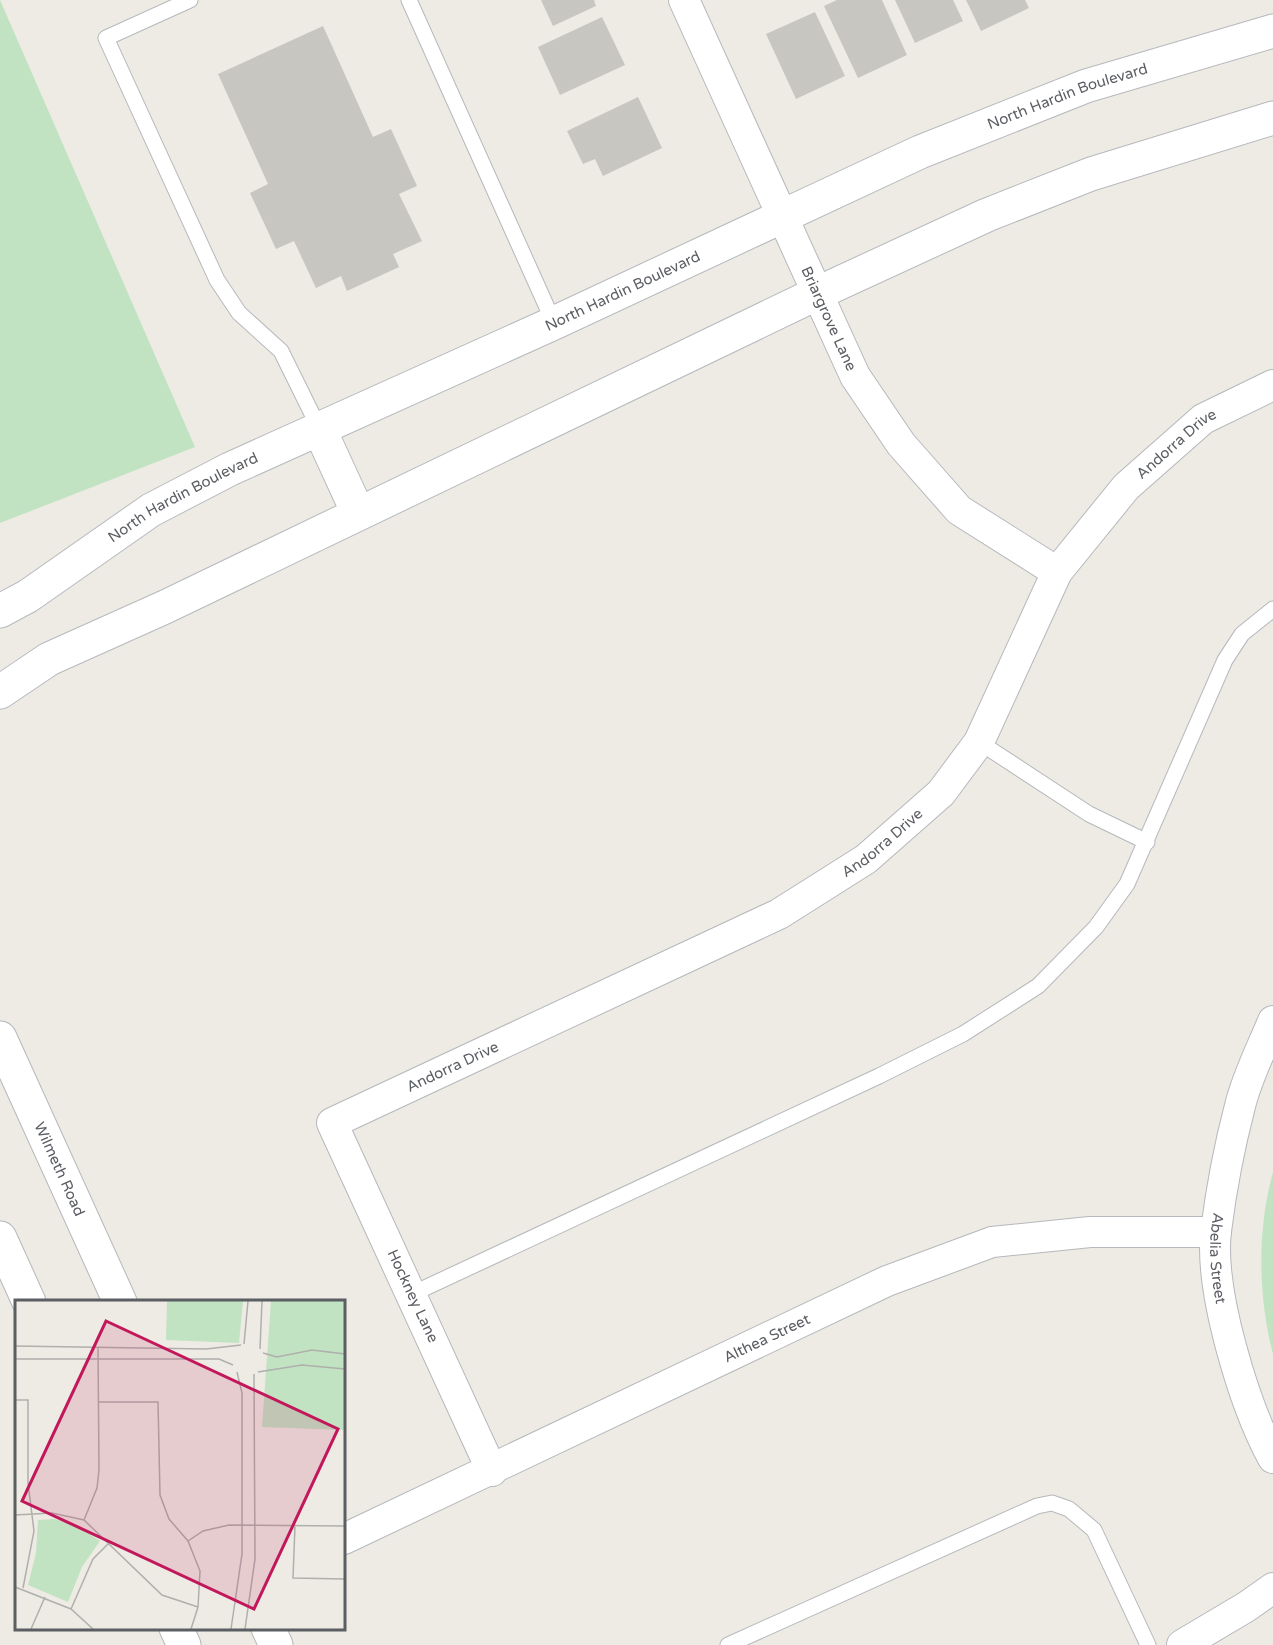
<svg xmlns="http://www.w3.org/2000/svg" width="1273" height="1645" font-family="'Varela Round',sans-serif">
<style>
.green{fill:#c1e3c2}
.building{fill:#c8c6c0}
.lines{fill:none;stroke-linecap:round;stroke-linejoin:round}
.service-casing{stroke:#b5b8bc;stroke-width:17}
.minor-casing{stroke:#b5b8bc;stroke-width:32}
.tertiary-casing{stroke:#b5b8bc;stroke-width:35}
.secondary-casing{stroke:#b6b9be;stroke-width:35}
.service{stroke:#fff;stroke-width:15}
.minor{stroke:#fff;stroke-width:30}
.tertiary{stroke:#fff;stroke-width:33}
.secondary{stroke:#fff;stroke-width:33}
.labels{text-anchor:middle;stroke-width:4.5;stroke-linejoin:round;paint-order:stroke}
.street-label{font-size:15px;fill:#5b5e63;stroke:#fff}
.inset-road{fill:none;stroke:#afafac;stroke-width:1.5}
.view{fill:#c2185b;fill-opacity:0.15;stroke:#c2185b;stroke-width:3}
.inset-edge{fill:none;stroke:#5b5e63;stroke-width:3}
</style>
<rect width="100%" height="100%" fill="#edebe3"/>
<path class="green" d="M0,0L195,447L0,523Z
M1273,1172V1354C1258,1297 1257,1229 1273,1172Z"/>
<path class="building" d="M541,0H594L596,6L553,26Z
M837,0H882L907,55L858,78L824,6Z
M895,0H953L963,21L915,43Z
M966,0H1025L1029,8L981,31Z
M815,12L845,76L796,99L766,34Z
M602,17L625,65L560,95L538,47Z
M323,26L373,137L391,129L417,186L399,194L422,241L393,254L399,267L347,291L341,276L316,288L294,241L276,249L250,193L268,184L218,74Z
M638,97L662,148L603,176L595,159L583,164L567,131Z"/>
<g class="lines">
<g class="service-casing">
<path id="service" d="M190,0L106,38L217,280L239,313L281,351L319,428
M409,0L554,323
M979,742L1089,814L1147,842
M412,1294L879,1076L963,1034L1038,986L1096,927L1127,884L1225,660L1242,634L1273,609
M728,1645L1037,1506L1052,1503L1069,1509L1094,1530L1148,1645"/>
</g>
<g class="minor-casing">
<g id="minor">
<path id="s1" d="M684,0L855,376L901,444L959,510L1057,572"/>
<path id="s2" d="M1273,1021C1262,1048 1247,1077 1240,1106C1230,1144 1221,1191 1216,1231C1209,1290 1244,1405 1273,1458"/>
<path id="s3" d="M492,1471L332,1123L779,914L866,859L941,793L979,742L1057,572L1126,487L1203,419L1273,385"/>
<path id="s4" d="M344,1539L887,1281L992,1242L1090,1232H1216"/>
<path d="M1182,1645L1246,1607L1273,1588"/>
</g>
</g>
<g class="tertiary-casing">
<g id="tertiary">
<path id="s5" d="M0,1038L120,1302"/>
<path d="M0,1238L29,1302"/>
<path d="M176,1628L184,1645"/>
<path d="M268,1628L276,1645"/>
</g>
</g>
<g class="secondary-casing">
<g id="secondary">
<path d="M319,428L358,513"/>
<path id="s6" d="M0,611L28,596L151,510L230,469L554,323L920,152L1086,86L1273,31"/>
<path d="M0,692L49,659L165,607L818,293L987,215L1091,174L1273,118"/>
</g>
</g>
<use href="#service" class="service"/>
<use href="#minor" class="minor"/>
<use href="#tertiary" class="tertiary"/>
<use href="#secondary" class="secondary"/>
</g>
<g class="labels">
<g class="street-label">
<text dy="5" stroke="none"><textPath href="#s6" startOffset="1188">North Hardin Boulevard</textPath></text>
<text dy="5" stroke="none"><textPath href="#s6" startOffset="702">North Hardin Boulevard</textPath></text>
<text dy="5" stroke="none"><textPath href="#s1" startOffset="350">Briargrove Lane</textPath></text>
<text dy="5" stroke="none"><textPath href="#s3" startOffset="1506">Andorra Drive</textPath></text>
<text dy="5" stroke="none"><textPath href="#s6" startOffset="216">North Hardin Boulevard</textPath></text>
<text dy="5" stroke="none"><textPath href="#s3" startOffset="1002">Andorra Drive</textPath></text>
<text dy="5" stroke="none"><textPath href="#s3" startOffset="516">Andorra Drive</textPath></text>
<text dy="5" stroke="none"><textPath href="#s5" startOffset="144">Wilmeth Road</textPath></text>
<text dy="5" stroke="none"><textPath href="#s2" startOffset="246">Abelia Street</textPath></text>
<text transform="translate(413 1296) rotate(65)" y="5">Hockney Lane</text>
<text dy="5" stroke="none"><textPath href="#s4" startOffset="468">Althea Street</textPath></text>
</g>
</g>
<g transform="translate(15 1300)">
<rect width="330" height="330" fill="#edebe3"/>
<path d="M152,1H228L224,43L151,40ZM256,1H330V130L247,127ZM39,219L58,223L85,241L67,267L53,302L13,285L21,253L23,220Z" fill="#c1e3c2"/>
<path class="inset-road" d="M229,44L233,1M0,46L191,49L226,45M245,49L247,1M248,53L262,57L297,50L330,54M0,59H204L218,65M243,72L287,65L330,69M0,100H13V183L19,231L8,288M83,102H143L145,195L154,219L173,241L185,271L183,307L176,329M0,215L37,213L69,220L147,295L183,307M69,220L82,188L84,170L83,47M280,226L278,278L330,279M173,241L188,231L214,225L330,226M0,287L56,309L78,329M56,309L78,259L95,242M16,329L30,297M216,329L227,254V93L222,72M230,329L240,259L239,74"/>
<path class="view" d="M91,21L323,129L239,309L7,201Z"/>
<rect width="330" height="330" class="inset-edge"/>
</g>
</svg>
